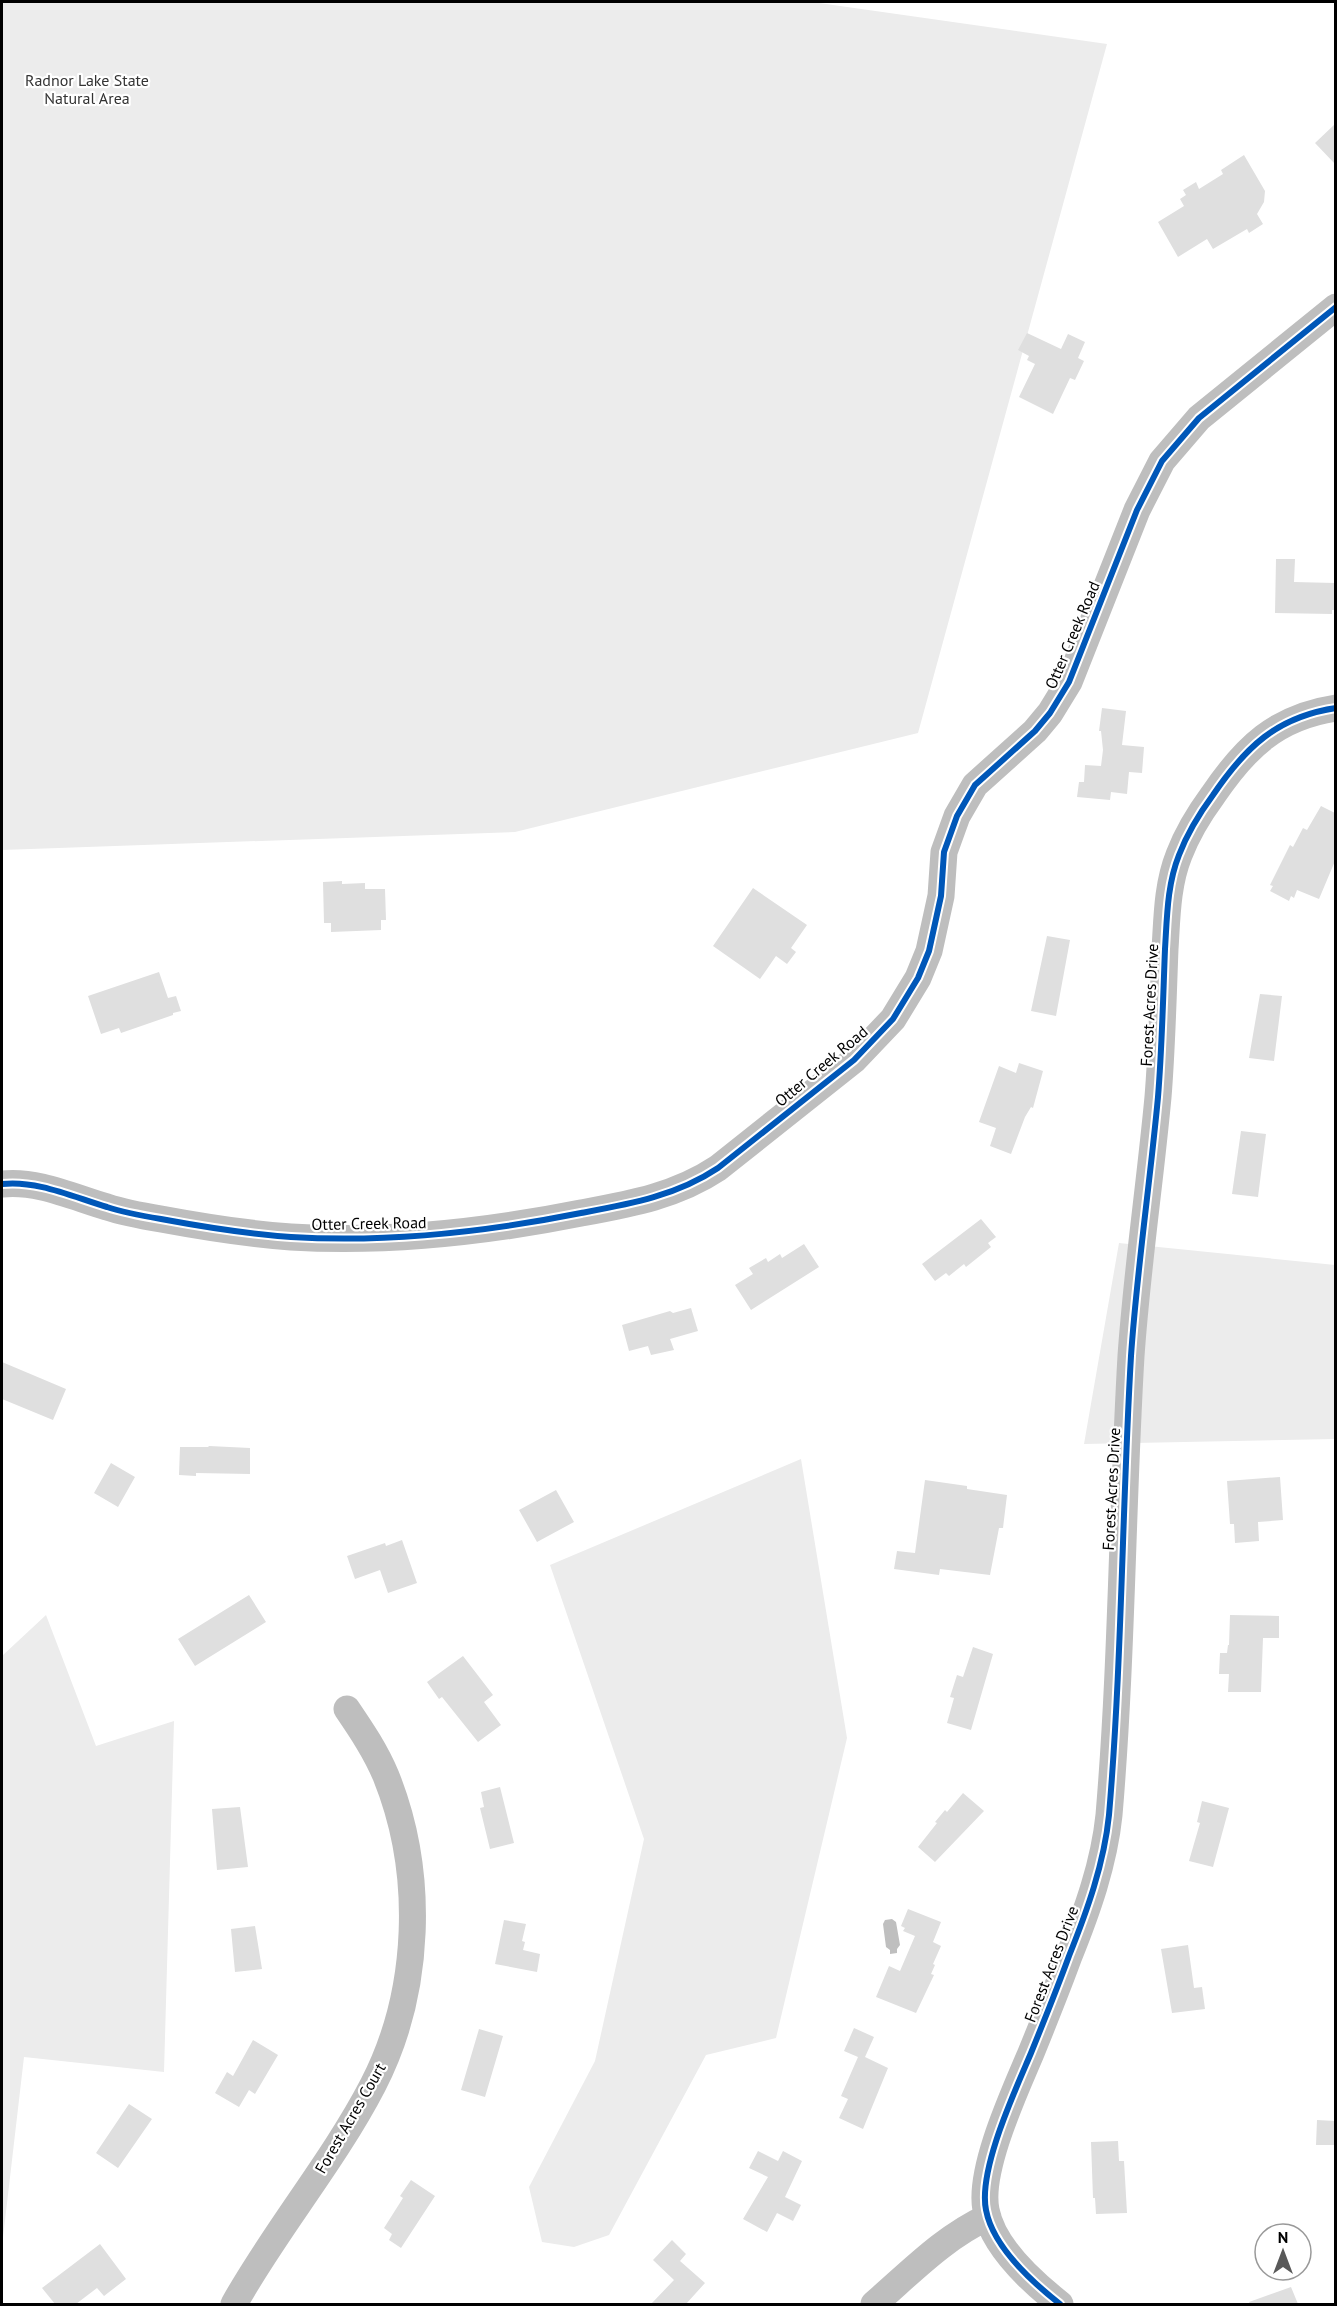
<svg xmlns="http://www.w3.org/2000/svg" width="1337" height="2306" font-family="'PT Sans',sans-serif">
<style>
.green{fill:#ececec}
.water{fill:#bfbfbf}
.building{fill:#dfdfdf}
.lines{fill:none;stroke-linecap:round;stroke-linejoin:round}
.minor{stroke:#bebebe;stroke-width:27}
.cycleway-casing{stroke:#fff;stroke-width:10}
.cycleway{stroke:#0057b8;stroke-width:6}
.labels{text-anchor:middle;stroke-width:4.5;stroke-linejoin:round;paint-order:stroke}
.park-label{font-size:16px;fill:#333;stroke:#fff}
.street-label{font-size:16px;fill:#000;stroke:#fff}
</style>
<rect width="100%" height="100%" fill="#fff"/>
<path class="green" d="M2,2H812L1107,44L918,733L515,832L2,850Z
M1119,1243L1335,1265V1439L1084,1444Z
M801,1459L847,1738L776,2038L706,2055L609,2235L574,2247L542,2242L529,2187L595,2061L644,1839L550,1565Z
M46,1615L96,1746L174,1721L164,2072L24,2057L2,2246V1656Z"/>
<path class="water" d="M892,1919L896,1922L900,1945L897,1949V1953L890,1954V1950L886,1947L883,1924L885,1920Z"/>
<path class="building" d="M1335,124V164L1315,143Z
M1244,155L1265,191L1264,202L1257,214L1263,224L1249,233L1247,229L1213,249L1207,239L1178,257L1158,222L1184,206L1180,199L1186,195L1183,190L1196,182L1199,189L1223,174L1221,170Z
M1027,333L1061,349L1068,334L1085,342L1078,358L1084,361L1075,380L1070,378L1053,414L1019,397L1035,364L1027,360L1029,356L1018,350Z
M1276,559H1295L1294,582L1335,583V610H1332V614L1275,613Z
M1102,708L1126,711L1122,745L1144,747L1142,773L1129,772L1127,794L1111,792L1110,800L1077,797L1079,782H1084L1085,765L1101,766L1103,750L1101,731H1099Z
M1321,806L1335,813V861L1319,899L1297,890L1294,898L1291,896L1289,901L1270,891L1273,886L1270,885L1290,845L1293,847L1303,828L1307,830Z
M342,881V884L365,883V889H385L386,920H381V930L331,932V923H324L323,882Z
M753,888L807,925L791,948L796,952L787,964L776,956L760,979L713,946Z
M1047,936L1070,940L1056,1016L1031,1011Z
M159,972L168,998L176,996L181,1011L173,1013V1015L121,1033L119,1028L101,1034L88,996Z
M1260,994L1282,996L1274,1061L1249,1058Z
M1019,1063L1043,1071L1033,1108L1031,1107L1025,1117L1011,1154L990,1146L996,1128L979,1122L999,1066L1016,1073Z
M1241,1131L1266,1134L1258,1197L1232,1194Z
M981,1219L996,1237L988,1243L991,1247L966,1267L964,1264L949,1276L946,1273L935,1281L922,1264Z
M804,1244L819,1267L751,1310L735,1285L753,1274L749,1268L766,1258L768,1262L780,1254L782,1258Z
M691,1308L698,1331L670,1339L674,1350L651,1355L648,1346L629,1351L622,1325L670,1311L673,1313Z
M2,1362L66,1389L53,1420L2,1399Z
M209,1446L250,1448V1474L196,1473V1476L179,1475L180,1447H208Z
M111,1463L135,1477L118,1507L94,1493Z
M1280,1477L1283,1520L1258,1522L1259,1541L1235,1543L1234,1524H1230L1227,1481Z
M925,1480L967,1486V1489L1007,1495L1003,1528H999L990,1575L940,1569L939,1575L894,1569L897,1551L915,1553Z
M556,1490L574,1522L537,1542L519,1510Z
M402,1540L417,1583L388,1593L380,1570L355,1579L347,1556L385,1543L386,1546Z
M249,1595L266,1622L195,1666L178,1639Z
M1230,1615L1279,1616V1638H1263L1261,1692H1228L1229,1674H1219L1220,1653H1227L1228,1645H1229Z
M973,1647L993,1654L971,1730L947,1723L954,1698L950,1697L957,1675L963,1677Z
M463,1656L493,1695L484,1702L501,1725L478,1742L442,1697L439,1699L427,1682Z
M500,1787L514,1843L490,1849L480,1808L484,1807L481,1792Z
M963,1793L984,1811L935,1862L918,1847L937,1823L935,1822L945,1810L947,1812Z
M1202,1801L1229,1808L1213,1867L1189,1861L1200,1823L1197,1822Z
M240,1807L248,1867L217,1870L212,1809Z
M908,1909L941,1922L933,1942L941,1946L933,1964L935,1965L931,1974L934,1975L916,2013L876,1997L889,1966L900,1971L915,1936L903,1931L905,1928L901,1926Z
M504,1920L526,1924L522,1941L525,1942L523,1950L540,1954L537,1972L495,1964Z
M255,1926L262,1969L235,1972L231,1929Z
M1188,1945L1194,1988L1202,1987L1205,2009L1172,2013L1161,1949Z
M854,2028L874,2037L865,2057L888,2068L863,2129L839,2118L848,2099L841,2096L858,2057L844,2051Z
M479,2029L503,2036L485,2097L461,2090Z
M253,2040L278,2055L255,2094L249,2090L239,2107L215,2093L227,2072L233,2076Z
M129,2104L152,2119L118,2168L96,2153Z
M1317,2120L1335,2121V2145H1316Z
M1118,2141L1119,2161H1124L1127,2213L1096,2214L1095,2198H1093L1091,2142Z
M758,2151L778,2161L783,2151L802,2161L785,2197L801,2205L793,2221L777,2213L767,2232L743,2219L768,2177L749,2168Z
M411,2180L435,2196L401,2248L389,2240L392,2234L384,2228L403,2198L400,2196Z
M672,2240L686,2254L680,2261L705,2283L686,2304H651L674,2280L653,2260Z
M100,2244L126,2279L104,2296L97,2288L76,2304H55L42,2288Z
M1291,2287L1298,2304H1250L1249,2302Z"/>
<g class="lines">
<path class="minor" d="M2,1184C37,1180 73,1197 107,1207C125,1213 143,1216 161,1219C204,1227 248,1234 291,1237C388,1243 486,1232 581,1213C630,1204 676,1196 718,1168L854,1060L893,1019L918,978L929,951L941,896L944,852L957,816L975,785L1035,731L1050,713L1069,682L1137,510L1162,461L1199,418L1336,307
M234,2304C276,2229 333,2162 373,2085C421,1992 425,1873 386,1776C376,1752 362,1731 347,1709
M874,2304C910,2273 944,2237 988,2217
M1060,2304C1032,2282 993,2247 986,2210C978,2170 1015,2091 1031,2053C1044,2021 1057,1989 1069,1956C1087,1911 1104,1864 1109,1815C1122,1662 1122,1509 1131,1356C1137,1269 1150,1183 1158,1097C1162,1048 1163,999 1165,949C1167,918 1167,885 1179,855C1187,834 1199,814 1213,795C1245,748 1276,717 1336,708"/>
<g class="cycleway-casing">
<path id="cycleway" d="M2,1184C37,1180 73,1197 107,1207C125,1213 143,1216 161,1219C204,1227 248,1234 291,1237C388,1243 486,1232 581,1213C630,1204 676,1196 718,1168L854,1060L893,1019L918,978L929,951L941,896L944,852L957,816L975,785L1035,731L1050,713L1069,682L1137,510L1162,461L1199,418L1336,307
M1060,2304C1032,2282 993,2247 986,2210C978,2170 1015,2091 1031,2053C1044,2021 1057,1989 1069,1956C1087,1911 1104,1864 1109,1815C1122,1662 1122,1509 1131,1356C1137,1269 1150,1183 1158,1097C1162,1048 1163,999 1165,949C1167,918 1167,885 1179,855C1187,834 1199,814 1213,795C1245,748 1276,717 1336,708"/>
</g>
<use href="#cycleway" class="cycleway"/>
</g>
<g class="labels">
<g class="park-label">
<text x="87" y="86">Radnor Lake State<tspan x="87" dy="18">Natural Area</tspan></text>
</g>
<g class="street-label">
<text transform="translate(1072 635) rotate(-67)" y="6">Otter Creek Road</text>
<text transform="translate(1149 1005) rotate(-87)" y="6">Forest Acres Drive</text>
<text transform="translate(821 1066) rotate(-40)" y="6">Otter Creek Road</text>
<text transform="translate(369 1223) rotate(-1)" y="6">Otter Creek Road</text>
<text transform="translate(1111 1489) rotate(-87)" y="6">Forest Acres Drive</text>
<text transform="translate(1051 1964) rotate(-69)" y="6">Forest Acres Drive</text>
<text transform="translate(350 2118) rotate(-60)" y="6">Forest Acres Court</text>
</g>
</g>
<rect width="1337" height="2306" fill="none" stroke="#000000" stroke-width="6"/>
<g transform="translate(1283 2252)"><circle r="28" fill="#ffffff" stroke="#999999" stroke-width="1.5"/>
<path d="M0-4.5L10 22L0 15L-10 22Z" fill="#595959"/>
<text y="-9" font-size="16" font-weight="bold" text-anchor="middle" fill="#000000">N</text>
</g>
</svg>
